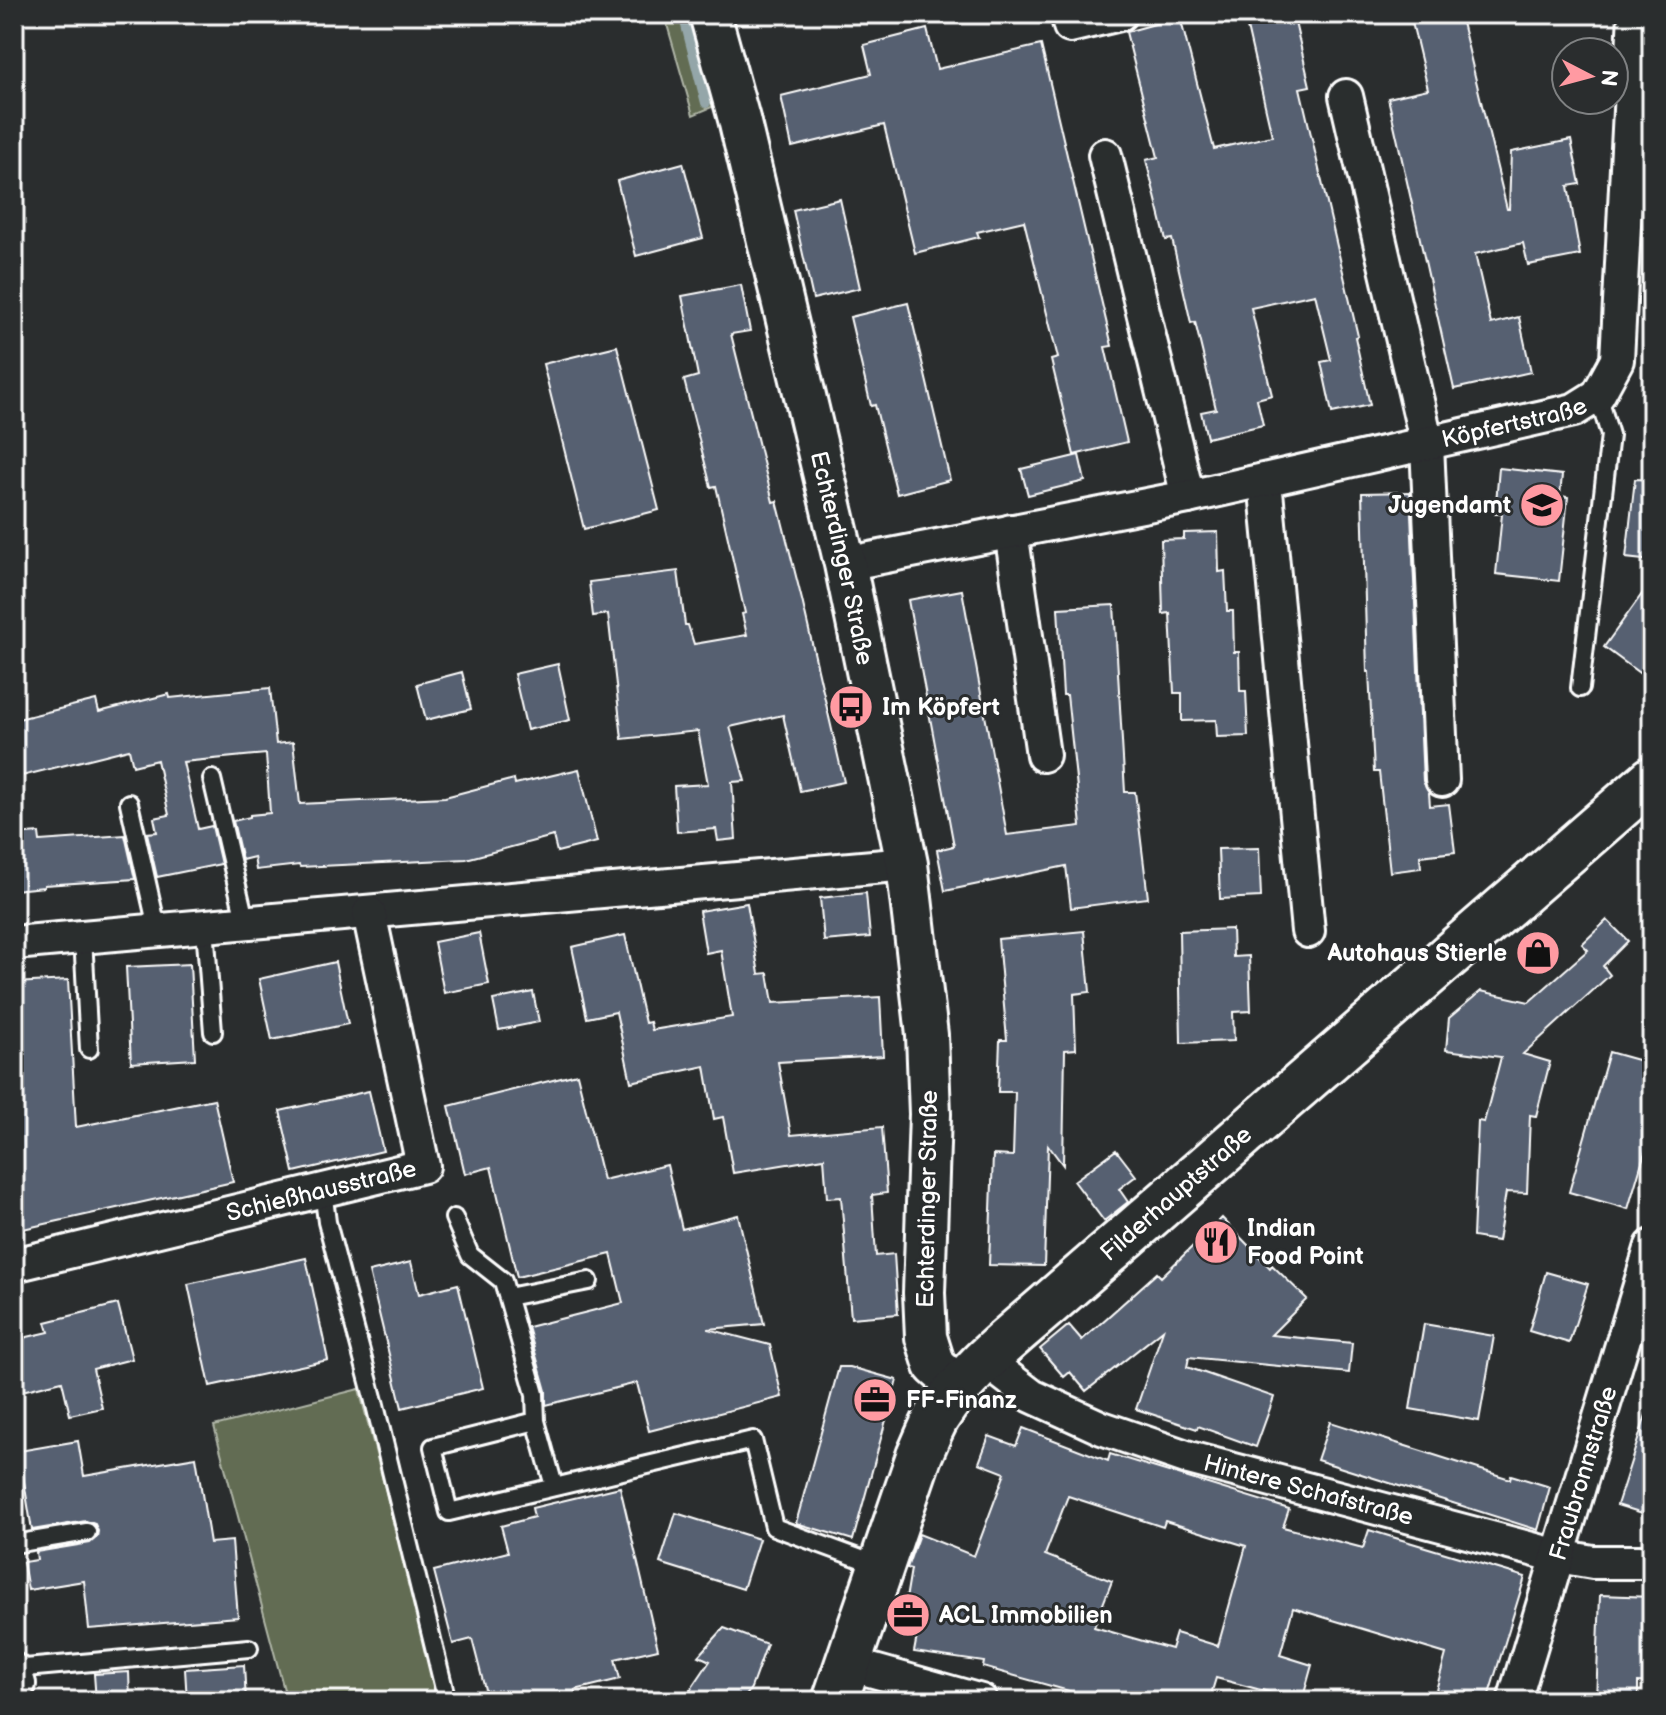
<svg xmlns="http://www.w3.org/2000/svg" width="1666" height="1715" font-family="'Balsamiq Sans',sans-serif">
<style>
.green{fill:#626c52;stroke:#b0b6a8;stroke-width:2}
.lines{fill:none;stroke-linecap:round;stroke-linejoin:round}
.stream{stroke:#94a6a9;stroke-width:10}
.building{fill:#576071;stroke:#fff;stroke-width:2;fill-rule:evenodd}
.service-casing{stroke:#fff;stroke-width:22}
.minor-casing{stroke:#fff;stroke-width:38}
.tertiary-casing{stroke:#fff;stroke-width:46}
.secondary-casing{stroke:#fff;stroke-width:50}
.service{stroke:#2a2d2e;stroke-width:16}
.minor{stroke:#2a2d2e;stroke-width:32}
.tertiary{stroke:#2a2d2e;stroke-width:40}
.secondary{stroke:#2a2d2e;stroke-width:44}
.labels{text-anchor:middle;stroke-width:6;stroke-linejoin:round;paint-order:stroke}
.street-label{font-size:24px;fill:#fff;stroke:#2a2d2e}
.poi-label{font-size:24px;font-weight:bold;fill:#fff;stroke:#2a2d2e;text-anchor:start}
</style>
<rect width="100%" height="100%" fill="#2a2d2e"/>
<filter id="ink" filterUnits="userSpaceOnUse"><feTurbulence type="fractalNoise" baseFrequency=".0125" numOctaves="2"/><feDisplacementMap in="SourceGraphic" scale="16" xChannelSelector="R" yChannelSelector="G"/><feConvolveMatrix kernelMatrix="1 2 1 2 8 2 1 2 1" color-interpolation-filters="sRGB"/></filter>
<g filter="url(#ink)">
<path class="green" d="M664,14H694L715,103L712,107L693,115Z
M359,1389L441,1701H287L214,1426Z"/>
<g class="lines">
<path class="stream" d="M683,14L706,103"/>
</g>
<path class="building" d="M1244,14H1293L1310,86L1300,88L1358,336L1355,337L1370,405L1332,413L1321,362L1331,360L1315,294L1251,308L1272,395L1257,399L1263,425L1207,438L1201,412L1216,409L1195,322L1191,323L1172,239L1166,240L1146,160L1158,157L1126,32L1180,17L1214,149L1272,136Z
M1410,14H1460L1507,209H1509L1511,152L1571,140L1580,184L1568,186L1580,255L1528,265L1523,243L1475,254L1491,324L1519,317L1531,372L1454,389L1388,98L1428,89Z
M927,29L937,69L1041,45L1112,346L1105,347L1127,442L1074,455L1051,360L1058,358L1024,221L977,232L979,237L915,253L884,125L792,147L781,96L871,74L864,45Z
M683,163L703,238L636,256L617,181Z
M840,199L860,288L813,299L793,210Z
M741,285L750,331L731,334L773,502L777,501L802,600L844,782L800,791L783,715L730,727L745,781L732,782L736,839L718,841L716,829L677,832L674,786L708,784L698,731L622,739L608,614L593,616L589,582L678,571L685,625H688L694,644L747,635L742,614L745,613L716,486L711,487L684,380L698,376L682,296Z
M908,303L950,480L897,494L875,405L871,406L850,317Z
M617,346L659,510L584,529L543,364Z
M1079,455L1085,481L1028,495L1021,469Z
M1499,468L1562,475L1560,496L1568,497L1559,581L1496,574L1502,514H1495Z
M1635,479L1652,480V561L1626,558Z
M1410,492L1423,781L1429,793L1430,806L1449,804L1455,852L1420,856L1421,868L1390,872L1379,772H1374L1369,672H1367L1362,493Z
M1218,532L1219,572L1225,571L1227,611H1233L1234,652H1239L1240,691H1246L1248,736L1217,737L1216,720L1182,721V693H1174L1170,613L1163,614L1161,540L1184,539V533Z
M1652,580V660L1642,675L1604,647Z
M962,590L1007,835L1081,826L1067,695H1063L1058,608L1114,605L1125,792H1135L1148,898L1071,908L1066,866L945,891L937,850L954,846L908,600Z
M558,664L570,720L527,730L514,674Z
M462,672L471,709L426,720L417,684Z
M270,688L276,744L293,742L300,804L445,797L514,779L515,784L579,769L597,842L557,852L553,836L466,859L300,867L299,865L256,870L254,857L242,860L233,821L250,817V815L270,813L266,754L183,762L198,829L212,826L221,864L157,877L147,833L157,832L154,818L169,815L157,760L133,766L129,749L14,778V720L96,700L99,712L169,694L170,698Z
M39,833L40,841L125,835L135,879L44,885V887L14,890V835Z
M1259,848L1261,897L1220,899L1218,849Z
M866,893L870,937L824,941L820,898Z
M747,903L759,974L768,973L773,1003L880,997L883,1056L778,1062L791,1135L882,1127L887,1193L872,1195L876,1256L894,1254L898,1314L851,1318L841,1197L827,1198L824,1158L733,1173L723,1117L714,1119L705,1066L631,1082L616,1012L587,1018L572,947L625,935L645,1023L650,1022L652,1030L732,1017L721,950L706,953L699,911Z
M1607,920L1628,941L1603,966L1610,975L1523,1054L1550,1062L1536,1116L1530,1115L1527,1193L1506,1192L1498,1241L1473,1237L1478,1121L1484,1122L1501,1057L1446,1050L1449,1018L1481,991L1529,1002L1588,950L1582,944Z
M1232,929L1233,957L1249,956L1251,1011L1233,1012L1234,1041L1181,1043L1179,931Z
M1084,931L1090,992L1074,994L1076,1049L1065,1050L1063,1165L1048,1145L1044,1266L989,1265L993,1155L1013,1156L1015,1092H998L1000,1040H1007L998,939Z
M479,933L489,984L444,993L434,942Z
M335,962L348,1024L272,1040L259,979Z
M190,964L195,1059L131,1063L126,967Z
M68,980L76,1127L214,1099L233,1182L14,1231V1101L21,1100L15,983Z
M533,992L539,1022L499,1030L493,1000Z
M1609,1052L1652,1064V1128L1628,1209L1569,1192Z
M577,1074L603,1180L667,1165L682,1229L738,1215L764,1324L708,1329L770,1345L782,1397L649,1431L637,1383L546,1405V1391L528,1327L623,1303L611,1254L517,1277L491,1167L465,1174L449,1106Z
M369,1091L383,1151L294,1172L280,1111Z
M1116,1150L1136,1176L1119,1189L1128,1202L1104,1221L1074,1181Z
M1222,1218L1270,1268L1272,1265L1307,1299L1271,1335L1352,1343L1349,1373L1189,1357L1187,1367L1274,1397L1256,1447L1198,1426L1197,1429L1136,1409L1163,1330L1086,1391L1070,1372L1064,1377L1040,1349L1069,1325L1082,1340L1157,1273L1161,1277Z
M306,1258L328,1360L210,1386L188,1284Z
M411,1262L419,1294L458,1284L483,1388L402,1408L369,1272Z
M1546,1272L1588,1284L1569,1343L1529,1331Z
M118,1304L132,1359L93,1369L102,1408L70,1415L62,1381L14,1393V1340L49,1332L46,1322Z
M1424,1324L1494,1336L1479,1421L1410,1409Z
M839,1367H850L897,1380L853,1540L796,1523Z
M1647,1412H1652V1516L1617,1505Z
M1330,1422L1510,1479L1511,1475L1550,1487L1538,1530L1317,1460Z
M1023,1428L1108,1461L1110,1454L1289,1509L1283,1527L1363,1548L1369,1530L1525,1577L1487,1701H1433L1446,1654L1293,1608L1280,1655L1312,1665L1302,1701L1216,1678L1209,1701H1105L983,1667L984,1662L914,1652L918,1631L901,1629L911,1569L907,1568L919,1534L974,1556L1005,1473L979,1463L989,1436L1016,1446ZM1068,1496L1163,1527L1165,1521L1246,1546L1218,1646L1176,1633L1171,1649L1094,1627L1112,1581L1045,1555Z
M78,1441L84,1476L196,1457L210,1543L232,1541L238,1617L89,1629L84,1581L28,1590L23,1562L37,1560L36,1552L90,1543L97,1537L98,1531L95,1524L86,1521L32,1530L19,1451Z
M620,1487L658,1649L615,1659L620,1679L575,1690L578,1701H488L472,1639L453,1644L434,1571L508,1552L501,1526L534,1517L532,1508Z
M676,1513L759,1539L743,1589L660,1563Z
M1600,1595L1652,1597V1683L1638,1682V1701H1596Z
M724,1628L767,1644L751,1688L743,1701H683L710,1661L699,1656Z
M244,1665L246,1701H187L185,1669Z
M129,1672L130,1701H96L94,1674Z"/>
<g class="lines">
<g class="service-casing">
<path id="service" d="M1580,688L1610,435L1598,395
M212,779L246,924
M129,803L158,932
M205,927L213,1032
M83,937L89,1049
M323,1190L327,1222L375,1405L447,1701
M454,1218L470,1255L503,1281L535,1394L536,1421
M508,1297L589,1281
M554,1486L536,1421L433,1447L449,1512L753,1440L774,1527L880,1566
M14,1544L87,1532
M14,1669L249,1648"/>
</g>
<g class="minor-casing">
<g id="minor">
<path d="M1067,14L1070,26L1120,14"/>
<path d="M1346,96L1427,444L1442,780"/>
<path d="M1105,155L1188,497"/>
<path d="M1265,481L1308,931"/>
<path d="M1011,531L1043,755"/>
<path id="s1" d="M845,564L1188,497L1574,410L1598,395L1617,360L1635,14"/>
<path d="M14,943L907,864"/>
<path id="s2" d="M14,1265L423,1166L369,913"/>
<path id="s3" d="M985,1360L1032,1396L1102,1428L1189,1458L1558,1556L1593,1562H1652"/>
<path d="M849,1664L981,1701"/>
<path d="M14,1670L19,1684"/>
<path id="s4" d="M1514,1701L1652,1246"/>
</g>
</g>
<g class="tertiary-casing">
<g id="tertiary">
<path id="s5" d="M710,14L739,119L845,564L907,864L927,1035L930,1114L924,1293L926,1337L935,1366L959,1387"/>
</g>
</g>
<g class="secondary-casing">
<g id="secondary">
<path id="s6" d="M835,1701L919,1456C925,1443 930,1429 937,1417C966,1371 1010,1338 1050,1303L1652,779"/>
</g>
</g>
<use href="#service" class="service"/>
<use href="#minor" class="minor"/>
<use href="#tertiary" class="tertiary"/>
<use href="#secondary" class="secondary"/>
</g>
</g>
<defs>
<g id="school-disc" transform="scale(2.3)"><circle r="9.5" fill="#ff9aa2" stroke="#2a2d2e"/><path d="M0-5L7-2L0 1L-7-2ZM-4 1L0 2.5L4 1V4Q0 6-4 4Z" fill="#111"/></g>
<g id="bus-disc" transform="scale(2.3)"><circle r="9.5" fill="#ff9aa2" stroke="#2a2d2e"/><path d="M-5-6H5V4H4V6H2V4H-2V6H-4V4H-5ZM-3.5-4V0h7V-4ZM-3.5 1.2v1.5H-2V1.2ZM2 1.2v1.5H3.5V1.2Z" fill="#111"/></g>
<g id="shop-disc" transform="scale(2.3)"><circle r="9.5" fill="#ff9aa2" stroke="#2a2d2e"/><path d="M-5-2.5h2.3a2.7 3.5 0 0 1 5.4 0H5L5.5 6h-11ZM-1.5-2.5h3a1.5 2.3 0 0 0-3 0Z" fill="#111"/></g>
<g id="restaurant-disc" transform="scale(2.3)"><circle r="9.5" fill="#ff9aa2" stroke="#2a2d2e"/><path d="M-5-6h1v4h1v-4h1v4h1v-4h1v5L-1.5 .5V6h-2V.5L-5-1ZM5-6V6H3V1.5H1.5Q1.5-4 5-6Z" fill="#111"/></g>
<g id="office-disc" transform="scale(2.3)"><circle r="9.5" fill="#ff9aa2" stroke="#2a2d2e"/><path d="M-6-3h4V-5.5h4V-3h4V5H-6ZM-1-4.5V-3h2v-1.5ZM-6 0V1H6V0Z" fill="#111"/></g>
</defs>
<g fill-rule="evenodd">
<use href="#school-disc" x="1542" y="505"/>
<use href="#bus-disc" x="851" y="707"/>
<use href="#shop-disc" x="1538" y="953"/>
<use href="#restaurant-disc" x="1216" y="1242"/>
<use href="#office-disc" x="875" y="1400"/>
<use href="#office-disc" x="908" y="1615"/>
</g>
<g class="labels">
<g class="street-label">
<text dy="8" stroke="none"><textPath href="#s1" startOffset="684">Köpfertstraße</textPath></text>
<text dy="8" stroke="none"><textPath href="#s5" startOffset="560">Echterdinger Straße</textPath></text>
<text dy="8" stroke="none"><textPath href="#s2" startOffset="316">Schießhausstraße</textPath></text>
<text dy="8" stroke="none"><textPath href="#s6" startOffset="630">Filderhauptstraße</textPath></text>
<text transform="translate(927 1199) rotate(-89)" y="8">Echterdinger Straße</text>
<text dy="8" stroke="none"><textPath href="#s4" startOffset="238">Fraubronnstraße</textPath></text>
<text dy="8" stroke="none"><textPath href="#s3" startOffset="352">Hintere Schafstraße</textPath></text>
</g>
<g class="poi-label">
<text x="1511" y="513" text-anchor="end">Jugendamt</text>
<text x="882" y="715">Im Köpfert</text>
<text x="1507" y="961" text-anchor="end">Autohaus Stierle</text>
<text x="1247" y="1236">Indian<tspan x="1247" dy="28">Food Point</tspan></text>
<text x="906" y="1408">FF-Finanz</text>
<text x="939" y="1623">ACL Immobilien</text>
</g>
</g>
<rect width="1666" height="1715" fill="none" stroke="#2a2d2e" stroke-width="48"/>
<rect x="24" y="24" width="1618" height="1667" fill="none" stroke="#fff" stroke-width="3" filter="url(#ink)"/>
<g transform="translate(1590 76) rotate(96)"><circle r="38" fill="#2a2d2e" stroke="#7f8182" stroke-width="2"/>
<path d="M0-6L14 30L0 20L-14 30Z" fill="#ff9aa2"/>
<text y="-12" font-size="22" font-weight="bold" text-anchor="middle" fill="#ffffff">N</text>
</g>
</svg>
